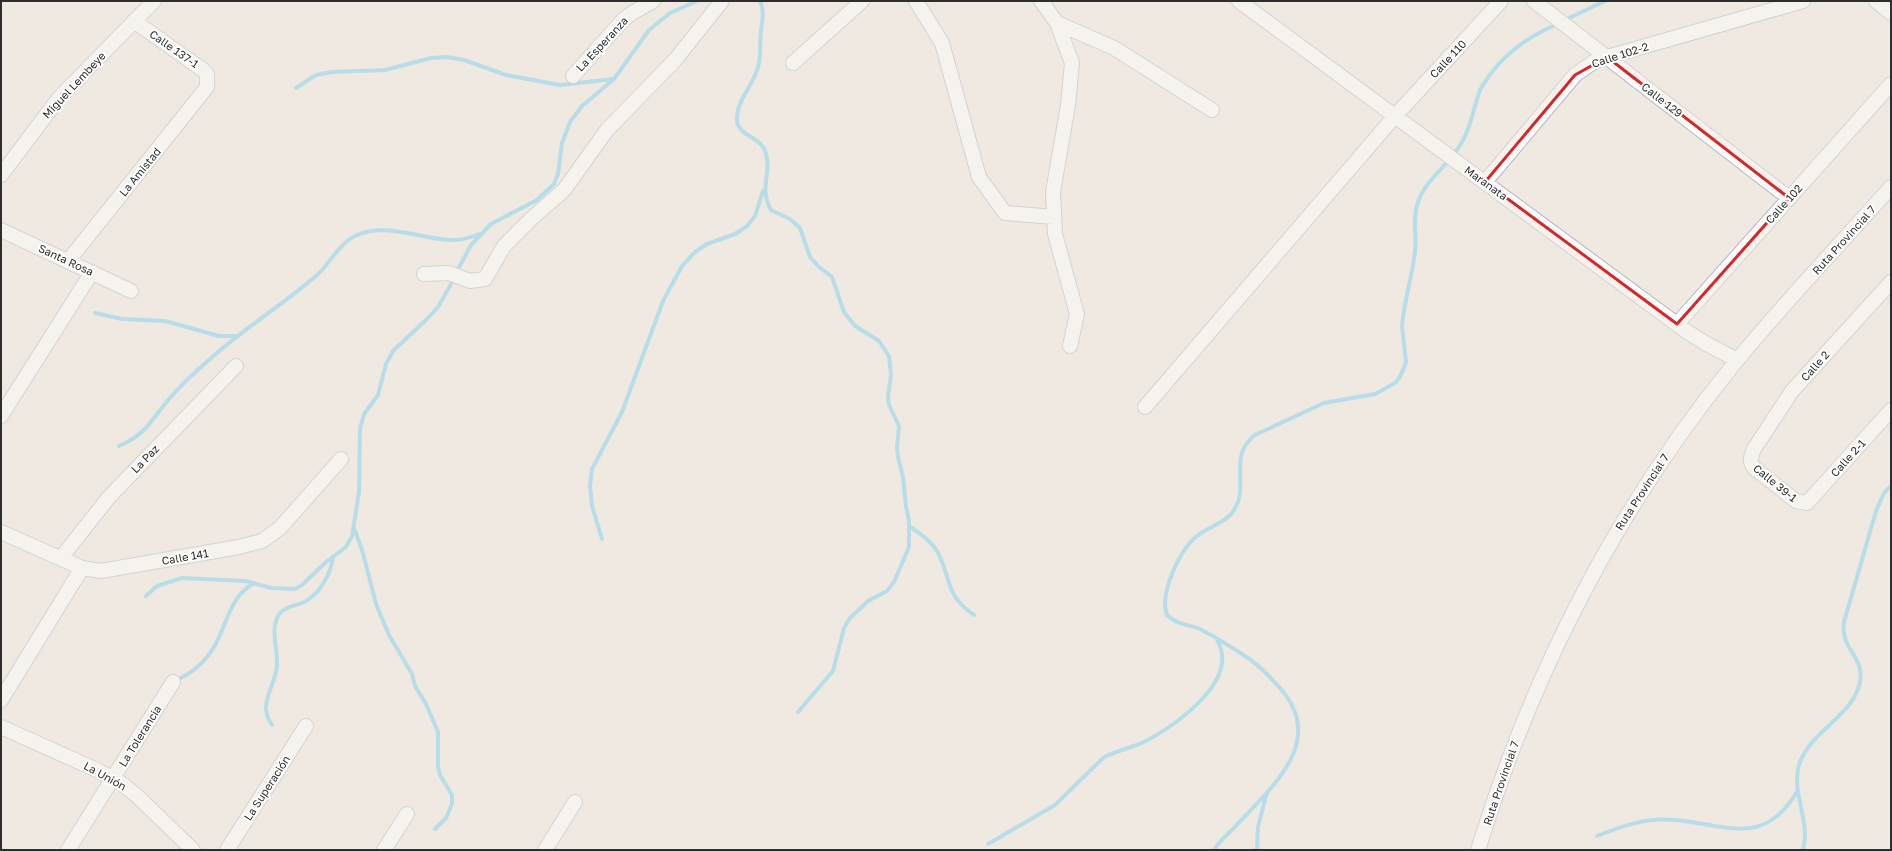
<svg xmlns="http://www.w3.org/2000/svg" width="1892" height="851" font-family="'Golos Text',sans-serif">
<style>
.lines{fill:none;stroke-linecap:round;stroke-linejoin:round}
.stream{stroke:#75cff0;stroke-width:4}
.minor-casing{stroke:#b4b7c1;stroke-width:16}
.minor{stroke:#fff;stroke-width:14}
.marked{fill:none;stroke:#d62828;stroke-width:3;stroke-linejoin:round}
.labels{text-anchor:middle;stroke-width:4;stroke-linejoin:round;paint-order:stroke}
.street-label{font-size:11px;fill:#2e2e2e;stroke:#fff}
</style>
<rect width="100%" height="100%" fill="#efe9e1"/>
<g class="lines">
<path class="stream" d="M760,1C765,11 762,21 761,31C759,43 762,55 758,67C754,84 737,100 737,118C736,136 760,136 765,151C773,172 758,187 771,210L790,219L800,228L810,257L819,267L832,277L844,312L855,326L879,341L889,356L891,375L888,397L889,405L899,426L897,447L898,457L903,477L906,507L909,520V547L894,582L887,591L868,601L850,618L844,628L833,671L798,712
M1563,21L1605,1
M296,88L316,75L332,72L385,70L431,58L447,57L464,60L506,75L560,85L613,79
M457,271L471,245L491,224L537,200L554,184L558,174L562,143L570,122L582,106L614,79L649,30L670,13L697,1
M95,313L122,319L165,321L219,336H237
M119,446C147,434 151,420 169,399C181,385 196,371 210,359C244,328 283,305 317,275C330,263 339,244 355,236C386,221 422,240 454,240C463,240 472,237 480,234
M909,526C920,533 930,540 937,551C952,578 944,595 974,615
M354,528L363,553L376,604L389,635L412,674L415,686L426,704L438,732V767L440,775L452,795V804L446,818L435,829
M602,539L592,506L590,486L592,469L622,412L663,301L682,266L695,252L707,244L735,234L747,226L755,216L763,191
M146,596L157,586L182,578L246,581L271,588L295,589L302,585L326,562L346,547L352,536L359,492L360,429L364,414L378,395L386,364L393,351L429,317L438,307L451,284
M179,679C197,670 211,656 219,637C229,616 232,596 254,583
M272,725C268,719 266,715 266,708C266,693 277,679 277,664C278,648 269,627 280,613C286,606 294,606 302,603C319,596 331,574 333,557
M1597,836C1622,826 1647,817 1674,820C1726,824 1764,849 1798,790
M988,844L1055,805L1103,758C1117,750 1132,748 1146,741C1176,725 1241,680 1217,640
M1214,850C1218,842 1226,836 1232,830C1268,790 1329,743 1280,688C1268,675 1257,663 1242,654C1228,645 1214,636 1200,629C1188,624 1177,625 1167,615C1159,594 1180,549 1197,536C1208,527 1223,524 1232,513C1252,487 1226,457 1255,435L1324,403L1375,394L1395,383L1400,377L1406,362L1402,326L1403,317C1406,294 1413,273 1415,251C1417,234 1412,219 1418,202C1425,181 1447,166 1459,147C1471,129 1473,109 1480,90C1483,84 1488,78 1492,72C1510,49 1531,36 1557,24
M1257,850L1258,827L1267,792
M1803,850C1804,845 1805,840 1805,835C1805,811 1791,786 1800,762C1812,730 1853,716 1860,682C1865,656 1840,650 1844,622L1876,511L1884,493L1891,486"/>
<g class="minor-casing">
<path id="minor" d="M916,1L942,43L979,177L1005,213L1054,217
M1041,1L1057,23L1072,63L1068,105L1053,192L1055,234L1077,314L1070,346
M1239,1L1686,331L1705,343L1737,360
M1534,1L1789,198
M1876,1L1891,13
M1057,23L1114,48L1212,110
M793,63L862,1
M573,76L623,20L632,13L653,1
M1,175L59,98L154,1
M1485,182L1575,75L1595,61L1607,57L1803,1
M1,230L131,291
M68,261L207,87V74L203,70L134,21
M424,274L449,273L470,281L485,279L504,246L531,219L564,190L607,130L675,60L722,1
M1891,282L1792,391L1754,449C1751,456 1749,461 1754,468L1796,501L1807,503L1891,410
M1677,324L1891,84
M1145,407L1395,116L1501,1
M1,416L92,272
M1,532L82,568L101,571L239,547L262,541L280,528L341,459
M61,558L109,497L236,366
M1,700L82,568
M1,727L97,770L121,783L136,795L193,850
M68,850L173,682
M227,850L306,726
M384,850L407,814
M545,850L575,802
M1478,850C1533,671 1619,504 1738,359C1787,300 1840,244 1891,187"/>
</g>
<use href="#minor" class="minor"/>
</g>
<path d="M0 0H1892V851H0ZM1607,57L1789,198L1677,324L1485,182L1575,75Z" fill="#efe9e1" fill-opacity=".55" fill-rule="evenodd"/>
<path class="marked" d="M1607,57L1789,198L1677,324L1485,182L1575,75Z"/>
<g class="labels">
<g class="street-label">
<text transform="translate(602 44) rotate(-47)" y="4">La Esperanza</text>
<text transform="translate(174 49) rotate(35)" y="4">Calle 137-1</text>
<text transform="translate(1620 55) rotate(-18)" y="4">Calle 102-2</text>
<text transform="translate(1448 59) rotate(-47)" y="4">Calle 110</text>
<text transform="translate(74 85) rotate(-47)" y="4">Miguel Lembeye</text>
<text transform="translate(1662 100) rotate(38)" y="4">Calle 129</text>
<text transform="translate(140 172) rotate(-51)" y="4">La Amistad</text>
<text transform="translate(1486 183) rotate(36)" y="4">Maranata</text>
<text transform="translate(1784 204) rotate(-48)" y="4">Calle 102</text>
<text transform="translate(1844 240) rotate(-48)" y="4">Ruta Provincial 7</text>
<text transform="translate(66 260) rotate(25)" y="4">Santa Rosa</text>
<text transform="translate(1815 366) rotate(-48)" y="4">Calle 2</text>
<text transform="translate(1848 458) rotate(-48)" y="4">Calle 2-1</text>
<text transform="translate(145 459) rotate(-46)" y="4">La Paz</text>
<text transform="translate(1775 483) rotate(39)" y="4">Calle 39-1</text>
<text transform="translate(1642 492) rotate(-57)" y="4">Ruta Provincial 7</text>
<text transform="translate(185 557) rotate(-10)" y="4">Calle 141</text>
<text transform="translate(140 736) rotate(-58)" y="4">La Tolerancia</text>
<text transform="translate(105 776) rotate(29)" y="4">La Unión</text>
<text transform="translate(1501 783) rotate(-71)" y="4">Ruta Provincial 7</text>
<text transform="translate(267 788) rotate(-57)" y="4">La Superación</text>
</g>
</g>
<rect width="1892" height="851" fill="none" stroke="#2e2e2e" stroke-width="4"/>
</svg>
